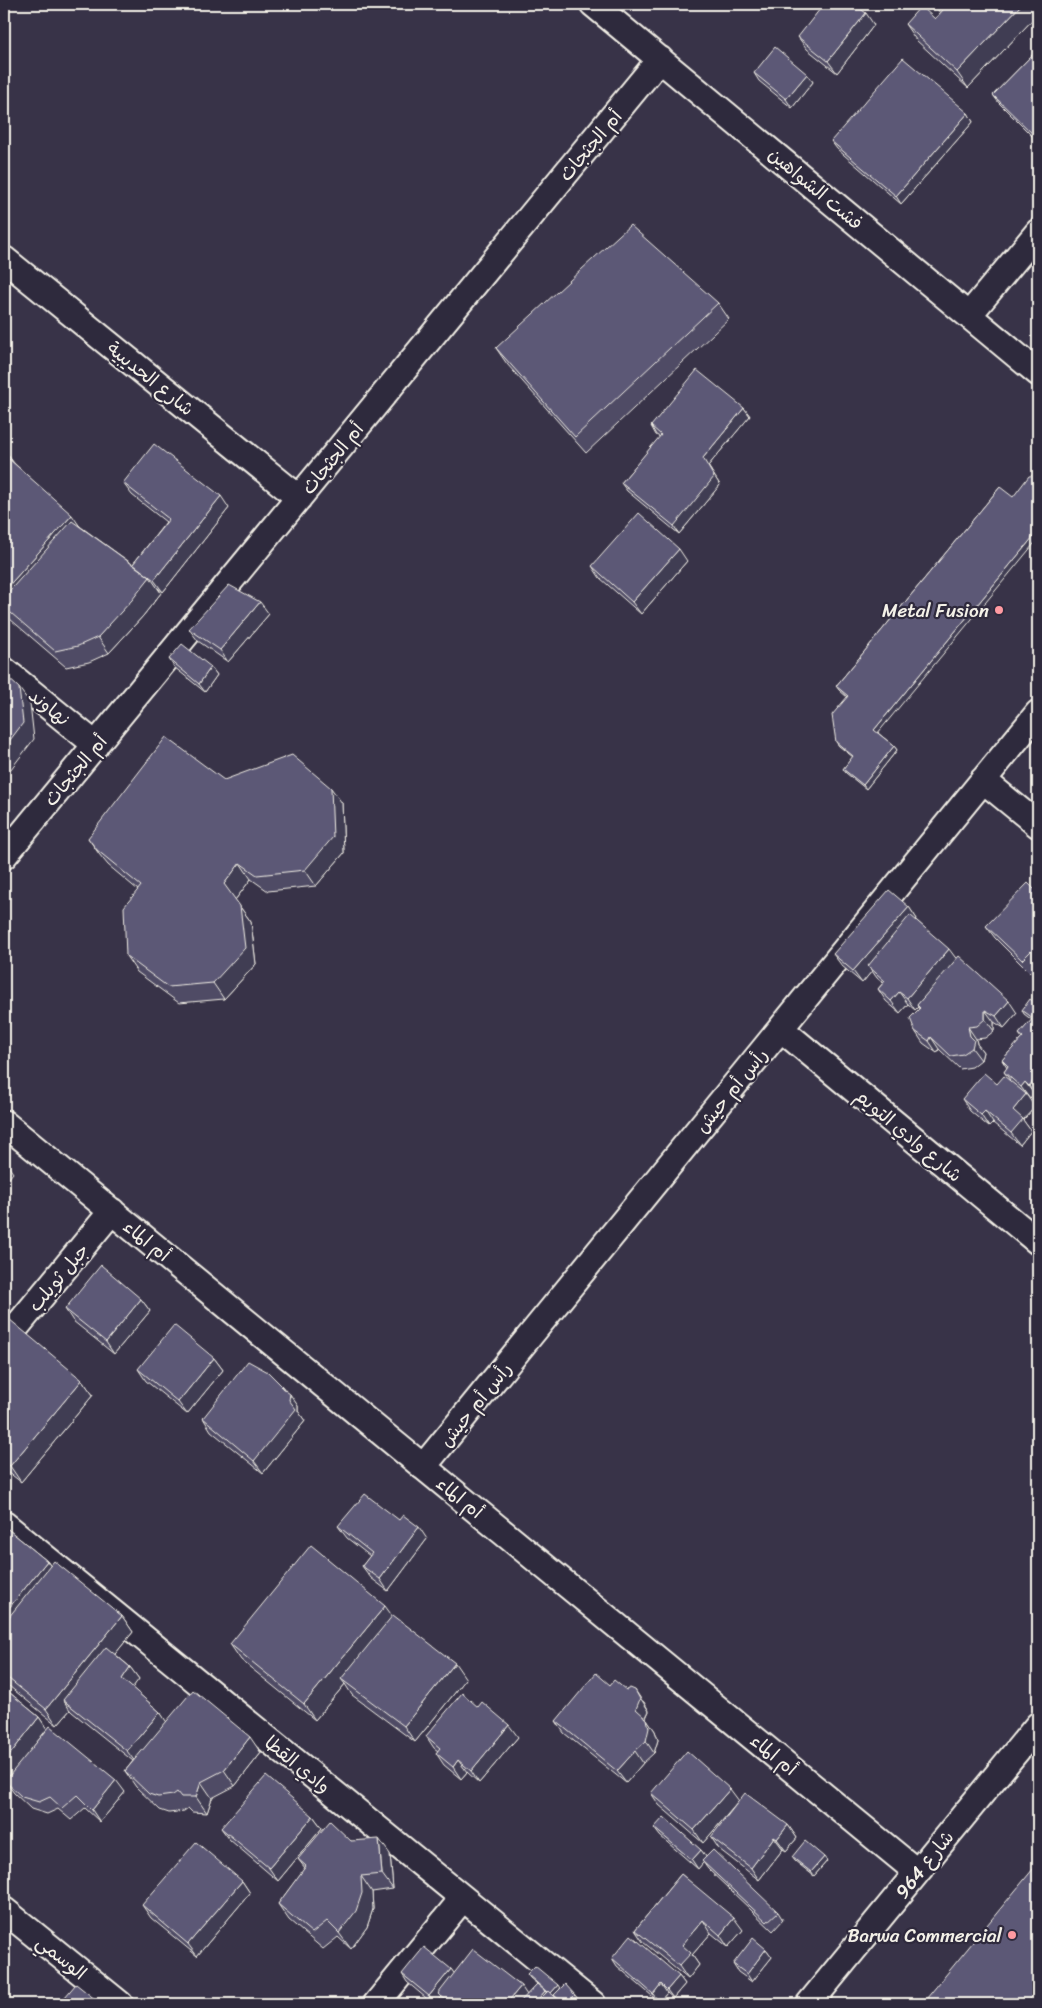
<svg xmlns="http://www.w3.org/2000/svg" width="1042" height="2008" font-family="Sriracha,'Playpen Sans Arabic',sans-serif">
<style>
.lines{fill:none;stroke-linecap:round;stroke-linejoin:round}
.minor-casing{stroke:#f4f1e8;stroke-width:29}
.minor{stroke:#2f2a3d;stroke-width:25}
.wall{fill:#4f4c65;stroke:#f4f1e8}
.shaded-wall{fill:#403e53;stroke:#f4f1e8}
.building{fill:#5c5876;stroke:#f4f1e8}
.poi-dot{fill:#ff9aa2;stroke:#2f2a3d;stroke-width:2}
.labels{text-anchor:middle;stroke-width:4.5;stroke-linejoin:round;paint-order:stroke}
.street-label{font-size:19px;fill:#f4f1e8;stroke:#2f2a3d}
.poi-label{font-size:19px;fill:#f4f1e8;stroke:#2f2a3d;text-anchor:end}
</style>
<rect width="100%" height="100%" fill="#383348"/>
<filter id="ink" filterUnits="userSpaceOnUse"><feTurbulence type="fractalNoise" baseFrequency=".02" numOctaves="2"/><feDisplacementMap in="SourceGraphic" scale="10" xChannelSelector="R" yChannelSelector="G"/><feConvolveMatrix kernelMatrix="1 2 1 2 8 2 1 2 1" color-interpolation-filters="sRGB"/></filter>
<g filter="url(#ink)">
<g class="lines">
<g class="minor-casing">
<path id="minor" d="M593,4L1038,373
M4,259L299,498
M969,315L1038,232
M4,670L96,745
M983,780L1038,825
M4,856L660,59
M781,1029L1038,1242
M4,1123L917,1872
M4,1342L112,1211
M423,1467L1038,713
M4,1524L593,2004
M4,1910L120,2004
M376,2004L463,1898
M809,2004L1038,1725"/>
</g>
<use href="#minor" class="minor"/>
</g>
<path class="wall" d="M900,4H907L903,7Z
M920,4H928L925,8Z
M934,4H1038V14L968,88L916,40L905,24L935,19L940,13Z
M874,25L837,73L807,49L798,37Z
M1038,49V142L999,103L993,95Z
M754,73L807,74L813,82L792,108L759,81Z
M968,113L973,122L901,204L837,149L831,141Z
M718,303L729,319L586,453L507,364L496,348Z
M744,408L750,416L708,466L720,485L679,534L627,491L621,483L660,437L656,435L651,426Z
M4,450L14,463L81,527L135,566L133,564L166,522L132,495L123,483L229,508L163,592L158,588L161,593L143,616L109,653L89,662L66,667L10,619L4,612Z
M1000,487L878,733L894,746L897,750L866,789L846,773L843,769L853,757L839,746L836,742L847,697L839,690L836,686Z
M687,561L641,614L600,578L592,566Z
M269,614L228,662L198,641L189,629Z
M169,659L211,667L217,675L205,692L174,667Z
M224,780L342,803L344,853L316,886L268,891L251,879L235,900L251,922L256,964L224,999L179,1003L137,972L126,956L138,890L108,865L99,854L88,838Z
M1038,893V964L1030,973L995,938L986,926Z
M909,907L917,919L916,920L957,959L1017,1013L1004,1028L994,1022V1031L985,1038L976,1039L977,1044L983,1052L981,1060L972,1067L960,1069L939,1049L937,1053L923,1043L915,1031L919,1009L918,1007L915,1010L908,1004L900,1013L886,1001L878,989L883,983L877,978L872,971L862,983L842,966L833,954Z
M1038,1005V1098L1034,1094L1030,1099H1029L1035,1107L1023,1120L1031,1131L1020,1145L993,1123L989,1127L970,1111L962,1099L997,1084L1010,1080L1004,1072L1007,1068L1002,1060L1022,1038L1019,1034L1032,1020L1024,1014L1022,1010Z
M141,1299L150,1311L114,1354L73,1321L65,1309Z
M4,1324L82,1380L93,1395L21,1482L4,1469Z
M214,1358L223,1370L187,1414L146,1381L138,1369Z
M281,1385L298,1406V1411L305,1421L263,1473L211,1431L203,1418Z
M399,1520L427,1539L388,1591L371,1578L362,1566L370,1556L347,1538L338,1526Z
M4,1526L47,1561L50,1565L122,1616L133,1632L115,1654L130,1667L139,1679L132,1688L160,1712L166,1722L261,1753L235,1786L212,1798L207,1813L192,1812L188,1808L184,1811L169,1813L160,1810L136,1787L125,1771L133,1761L72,1712L70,1710L57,1725L4,1682Z
M230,1644L466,1679L415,1742L352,1695L345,1684L315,1720L241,1660Z
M610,1685L626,1690L644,1702L649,1711L646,1718L655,1731L658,1740L654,1753L643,1763L626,1783L564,1733L556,1721Z
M4,1688L39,1717L47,1729L125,1792L100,1822L85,1808L71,1820L58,1809L47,1814L31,1809L14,1793L5,1781L6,1780L4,1779Z
M478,1707L518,1737L479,1783L467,1772L461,1779L444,1765L436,1753L438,1751L434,1748L426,1736Z
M651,1793L739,1801L703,1843L659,1805Z
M313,1816L322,1828L278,1881L230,1840L221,1828Z
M788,1825L797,1838L786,1851L783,1849L759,1880L719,1849L711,1837Z
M654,1828L701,1850L706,1857L778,1912L783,1920L773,1931L708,1869L703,1862L698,1869L660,1836Z
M351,1841L390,1854L393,1889L372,1892L373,1909L367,1927L351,1949L338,1937L323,1949L289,1920L278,1904L305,1868L298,1859Z
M792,1857L827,1861L814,1876L795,1861Z
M681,1874L743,1930L728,1947L711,1933L692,1955L699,1965L688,1979L643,1942L635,1930Z
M242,1881L250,1893L197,1956L151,1918L142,1905Z
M766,1949L772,1957L752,1982L738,1972L733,1964Z
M612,1958L679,1976L685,1984L673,1998L667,1993L659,2002L617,1966Z
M451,1969L454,1974L527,1995L537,1984L530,1978L527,1974L575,1995L578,1999L573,2004H446L441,1997L432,2003L407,1982L402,1974Z"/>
<path class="shaded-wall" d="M1022,4H1038V14L968,88L957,72Z
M866,13L874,25L837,73L828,61Z
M807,74L813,82L792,108L786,99Z
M968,113L973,122L901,204L896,196Z
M744,408L750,416L708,466L720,485L679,534L674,526L703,458Z
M5,451L16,467L4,481V453Z
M221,496L229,508L163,592L154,580Z
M72,515L83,531L4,607V591Z
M1038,531V539L877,734L874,730Z
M679,549L687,561L641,614L632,602Z
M150,577L161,593L143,616L109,653L98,637Z
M260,602L269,614L228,662L220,650Z
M211,667L217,675L205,692L199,684Z
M19,688L30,703L34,739L4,778V748Z
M894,746L897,750L866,789L863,785Z
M331,788L342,803L344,853L316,886L305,870Z
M240,863L251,879L235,900L251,922L256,964L224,999L213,983L224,884Z
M909,907L917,919L873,970L868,966L872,971L862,983L853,971Z
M949,949L958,961L917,1005L918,1007L915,1010L907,998Z
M899,992L908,1004L900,1013L891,1001Z
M1009,1001L1017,1013L1004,1028L996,1016Z
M985,1010L994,1022V1031L985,1019Z
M968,1027L976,1039L977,1044L983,1052L981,1060L972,1048Z
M931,1037L939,1049L937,1053L929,1041Z
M1038,1075V1098L1029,1086Z
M1025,1082L1034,1094L1030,1099L1021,1087Z
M1026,1094L1035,1107L1023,1120L1031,1131L1020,1145L1011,1133L1013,1110Z
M985,1111L993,1123L989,1127L981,1115Z
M5,1161L13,1173L4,1184V1162Z
M141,1299L150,1311L114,1354L106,1342Z
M214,1358L223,1370L187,1414L178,1402Z
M82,1380L93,1395L21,1482L10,1466Z
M281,1385L290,1397V1394L298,1406V1411L305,1421L263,1473L254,1461L282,1388Z
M419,1527L427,1539L388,1591L380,1579Z
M47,1561L58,1577L4,1643V1614Z
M385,1606L396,1621L341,1679L345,1684L315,1720L304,1704Z
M122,1616L133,1632L72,1707L63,1700L70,1710L57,1725L46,1709Z
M455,1663L466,1679L415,1742L404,1726Z
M130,1667L139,1679L130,1691L122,1679Z
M635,1690L649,1711L644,1721L636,1709Z
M160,1712L168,1724L136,1763L127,1751Z
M39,1717L47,1729L8,1780L4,1775V1762Z
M647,1719L655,1731L658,1740L654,1753L646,1741Z
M509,1725L518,1737L479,1783L471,1771Z
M250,1737L261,1753L235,1786L224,1770Z
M635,1751L643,1763L626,1783L617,1771Z
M458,1760L467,1772L461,1779L453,1767Z
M116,1780L125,1792L100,1822L92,1810Z
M201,1782L212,1798L207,1813L196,1797Z
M730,1789L739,1801L703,1843L694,1830Z
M313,1816L322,1828L278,1881L269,1868Z
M788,1825L797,1838L786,1851L777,1839Z
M774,1837L783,1849L759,1880L751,1868Z
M379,1839L390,1854L393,1889L382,1874Z
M701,1850L707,1858L698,1869L692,1860Z
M824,1857L827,1861L814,1876L811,1872Z
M361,1876L372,1892L373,1909L367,1927L351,1949L339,1933Z
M242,1881L250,1893L197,1956L188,1944Z
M734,1918L743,1930L728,1947L720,1935Z
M703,1920L711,1933L692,1955L699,1965L688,1979L679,1966L682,1945Z
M766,1949L772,1957L752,1982L747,1974Z
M451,1969L457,1977L438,1994L441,1997L434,2004L429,1996Z
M679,1976L685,1984L673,1998L667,1990Z
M661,1984L667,1993L659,2002L653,1994Z
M558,1985L561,1990L553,1998L550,1994Z
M521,1986L529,1998L524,2004H506Z
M545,1991L551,1999L547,2004H534Z
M1038,1991V1998L1033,2004H1027Z"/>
<path class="building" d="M824,4H854L866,13L828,61L798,37Z
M936,4H1022L957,72L905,24L921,6L935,19L943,10Z
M775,47L807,74L786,99L754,73Z
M1038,49V139L993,95Z
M903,58L968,113L896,196L831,141Z
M630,225L718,303L575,437L496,348Z
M697,370L744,408L703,458L714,477L674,526L621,483L661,435L651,426Z
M154,444L221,496L154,580L133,564L169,519L123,483Z
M9,459L72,515L4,591V465Z
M1038,475V531L874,730L894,746L863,785L843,769L853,756L836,742L832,715L848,696L836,686L1000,487L1013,497L1029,476Z
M639,513L679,549L632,602L592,566Z
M72,521L150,577L132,600L98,637L78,646L55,651L4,607V597Z
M229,585L260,602L220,650L189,629Z
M182,644L211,667L199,684L169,659Z
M4,674L19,688L23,723L4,748Z
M166,737L224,780L292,755L331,788L333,837L305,870L257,875L240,863L224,884L240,906L245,948L213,983L168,987L126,956L124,907L141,886L97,850L88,838Z
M1028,883L1038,893V944L1022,960L986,926Z
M889,890L909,907L853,971L833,954Z
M910,915L949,949L907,998L899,992L891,1001L878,989L885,981L868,966Z
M959,956L1009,1001L996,1016L985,1010V1019L977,1026L968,1027L970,1036L974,1040L972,1048L963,1054L951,1056L931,1037L929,1041L915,1031L910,1018L920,1008L917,1005Z
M1030,999L1038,1005V1014L1036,1017L1035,1016L1033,1018L1022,1010Z
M1035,1016L1038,1019V1075L1029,1086L1025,1082L1021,1087L1004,1072L1008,1066L1002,1060L1023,1037L1019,1034Z
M984,1073L997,1084L1004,1076L1026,1094L1013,1110L1023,1119L1011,1133L985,1111L981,1115L962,1099Z
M101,1265L141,1299L106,1342L65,1309Z
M9,1319L82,1380L10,1466L4,1462V1324Z
M174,1325L214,1358L178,1402L138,1369Z
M248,1361L268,1372L281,1385L282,1388L290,1394L289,1400L296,1409L254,1461L203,1418Z
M365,1494L399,1520L403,1515L419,1527L380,1579L362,1566L372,1553L338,1526Z
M4,1526L47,1561L4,1614Z
M311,1545L385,1606L304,1704L230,1644Z
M54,1561L122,1616L46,1709L4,1675V1623Z
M393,1615L455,1663L404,1726L341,1679Z
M106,1647L130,1667L122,1679L160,1712L127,1751L63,1700Z
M596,1673L610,1685L614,1680L626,1690L630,1688L635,1690L640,1699L636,1709L647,1719L649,1728L646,1741L635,1751L617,1771L556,1721Z
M4,1688L39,1717L4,1762Z
M193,1690L250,1737L224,1770L201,1782L196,1797H181L177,1792L173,1795L158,1797L149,1794L125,1771Z
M462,1693L478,1707L482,1702L509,1725L471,1771L458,1760L453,1767L436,1753L440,1748L426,1736Z
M50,1726L116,1780L92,1810L77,1795L62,1808L50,1797L39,1802L22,1797L5,1781Z
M687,1751L730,1789L694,1830L651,1793Z
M266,1776L313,1816L269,1868L221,1828Z
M745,1793L788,1825L777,1839L774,1837L751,1868L711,1837Z
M664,1817L701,1850L692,1860L654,1828Z
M330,1821L351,1841L379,1839L382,1874L361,1876L362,1893L356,1911L339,1933L327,1921L312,1933L278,1904L306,1866L298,1859Z
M805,1841L824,1857L811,1872L792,1857Z
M196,1842L242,1881L188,1944L142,1905Z
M713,1850L778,1912L767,1922L702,1861Z
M1038,1863V1991L1027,2004H922Z
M681,1874L734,1918L720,1935L703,1920L682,1945L691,1953L679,1966L635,1930Z
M631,1935L679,1976L667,1990L661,1984L653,1994L612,1958Z
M753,1938L766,1949L747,1974L733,1964Z
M424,1947L451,1969L429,1996L402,1974Z
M473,1949L521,1986L506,2004H452L438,1994Z
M535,1966L558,1985L551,1993L548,1991L547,1992L527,1974Z
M76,1984L101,2004H59Z
M537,1984L545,1991L534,2004H518Z
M565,1984L575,1995L566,2004H564L554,1995Z
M548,1991L564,2004H535Z"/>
</g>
<g class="poi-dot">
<circle cx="999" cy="610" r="5"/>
<circle cx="1012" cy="1935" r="5"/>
</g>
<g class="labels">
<g class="street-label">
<text transform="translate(590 145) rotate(-50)" y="7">أم الجثجاث</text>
<text transform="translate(816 188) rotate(40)" y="7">فشت الشواهين</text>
<text transform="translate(151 378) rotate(39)" y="7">شارع الحديبية</text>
<text transform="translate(332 458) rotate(-51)" y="7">أم الجثجاث</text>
<text transform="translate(50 707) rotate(39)" y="7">نهاوند</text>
<text transform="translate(75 770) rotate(-50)" y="7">أم الجثجاث</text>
<text transform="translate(731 1090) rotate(-51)" y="7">رأس أم حيش</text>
<text transform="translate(909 1135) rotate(40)" y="7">شارع وادي التويم</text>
<text transform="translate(147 1240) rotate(39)" y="7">أم الماء</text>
<text transform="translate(58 1277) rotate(-50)" y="7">جبل ثويلب</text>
<text transform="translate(475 1404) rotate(-51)" y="7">رأس أم حيش</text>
<text transform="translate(460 1497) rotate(39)" y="7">أم الماء</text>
<text transform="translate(774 1754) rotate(39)" y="7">أم الماء</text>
<text transform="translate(298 1764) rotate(39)" y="7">وادي القطا</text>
<text transform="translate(924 1864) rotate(-51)" y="7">شارع 964</text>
<text transform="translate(62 1957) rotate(39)" y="7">الوسمي</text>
</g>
<g class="poi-label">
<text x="989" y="617">Metal Fusion</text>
<text x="1002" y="1942">Barwa Commercial</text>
</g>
</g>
<rect width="1042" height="2008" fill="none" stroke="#2f2a3d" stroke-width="20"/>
<rect x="10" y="10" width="1022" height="1988" fill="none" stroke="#f4f1e8" stroke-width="2" filter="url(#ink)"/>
</svg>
